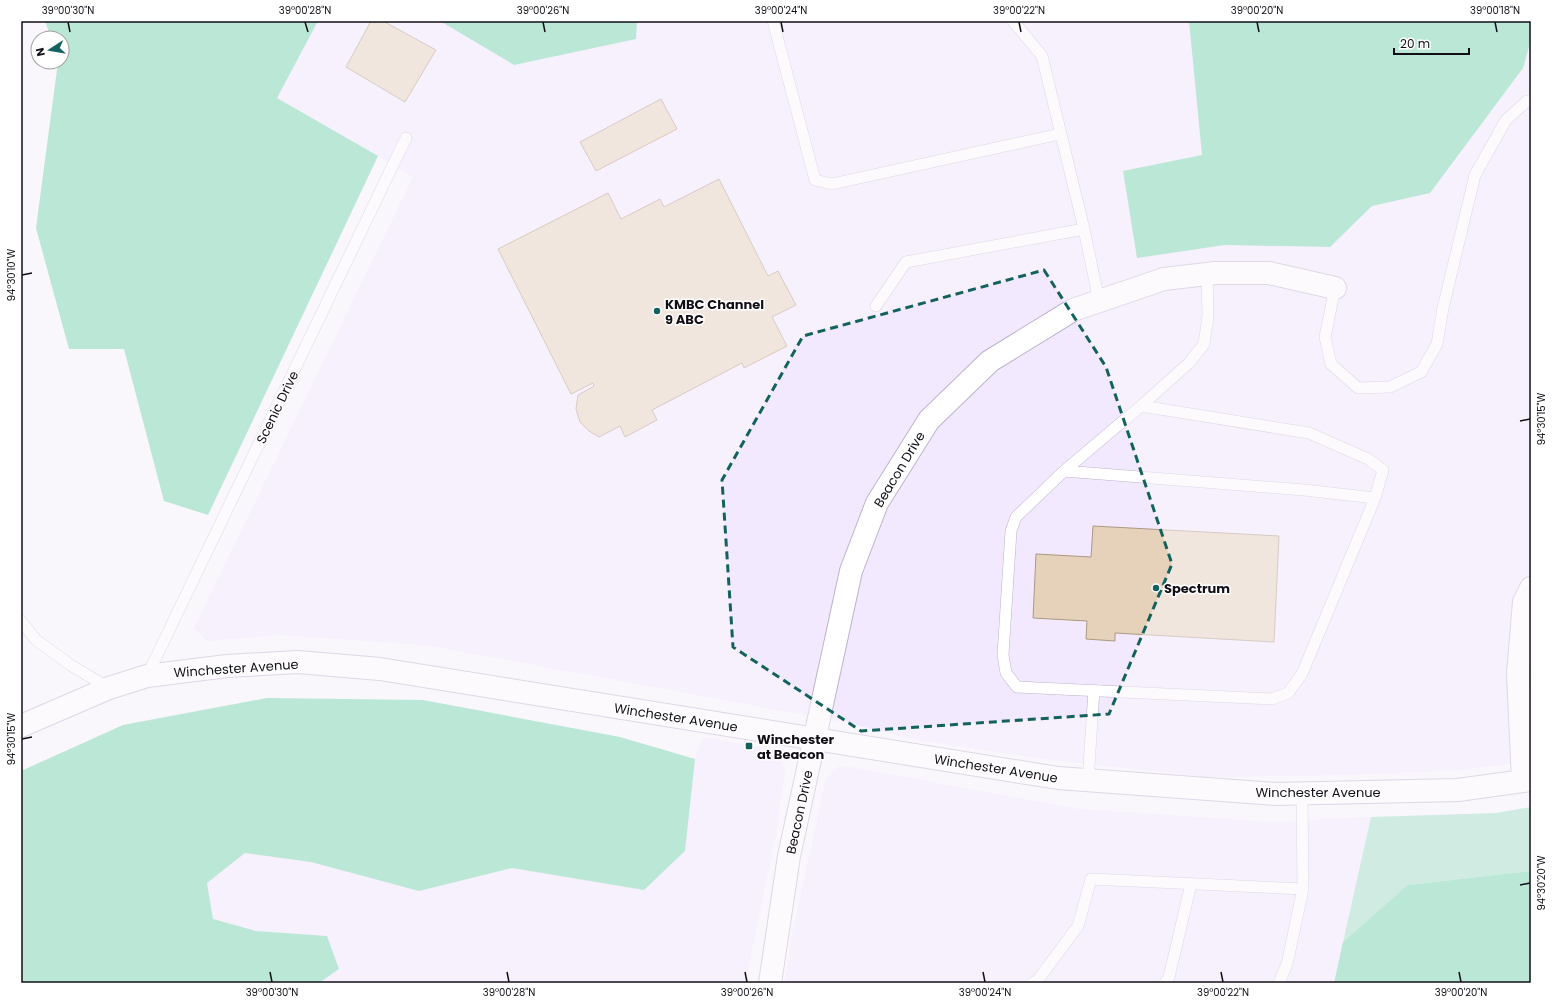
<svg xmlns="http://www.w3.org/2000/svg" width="1552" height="1004" font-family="Poppins,sans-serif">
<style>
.commercial{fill:#f3e9fe}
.green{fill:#9de1c3}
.forest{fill:#6fd4ab}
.building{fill:#e6d2ba;stroke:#ab9982}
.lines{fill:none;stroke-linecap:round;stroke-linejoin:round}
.service-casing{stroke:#bdb2cc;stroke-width:12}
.minor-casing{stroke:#bdb2cc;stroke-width:24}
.service{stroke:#fff;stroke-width:11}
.minor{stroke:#fff;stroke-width:22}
.marked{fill:none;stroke:#14625d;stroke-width:3;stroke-dasharray:8 5;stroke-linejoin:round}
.ticks{fill:none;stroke:#120e17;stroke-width:1.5}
.poi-dot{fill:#14625d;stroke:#fff;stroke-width:1.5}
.labels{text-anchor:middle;stroke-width:3;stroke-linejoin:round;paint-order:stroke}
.poi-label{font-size:13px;font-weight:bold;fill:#120e17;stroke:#fff;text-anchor:start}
.street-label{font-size:13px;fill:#120e17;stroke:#fff}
.neatline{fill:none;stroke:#120e17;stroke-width:1.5}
.ticks-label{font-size:10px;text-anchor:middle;fill:#120e17}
</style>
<rect width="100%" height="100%" fill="#f9f6fc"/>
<path class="commercial" d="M318,21H440L514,65L635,39L637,21H1189L1202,155L1123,171L1137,257L1225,245L1330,247L1372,206L1430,193L1523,68L1531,40V761L1460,770L1345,775L1207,777L1051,760L911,739L844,722L426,645L279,635L207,641L194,628L413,177L277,98Z
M703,737L775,750L785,768L777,830L745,983H319L339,969L327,936L256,931L213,919L207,883L245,853L311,862L419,891L512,868L644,890L685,851L695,759Z
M839,766L856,768L1078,809L1272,822L1371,817L1334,983H785L791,939L826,779Z"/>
<path class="green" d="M1531,807V871L1409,885L1343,942L1371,817L1496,813Z"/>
<path class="forest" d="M45,21H318L277,98L378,156L208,515L164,501L124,349H69L36,228L58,62H62V38H51Z
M440,21H637L636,39L514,65Z
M1189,21H1531V40L1523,68L1430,193L1372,206L1330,247L1225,245L1137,258L1123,171L1202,155Z
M267,698L423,700L620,737L695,759L685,851L644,890L512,868L419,891L311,862L245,853L207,883L213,919L256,931L327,936L339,969L319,983H21V771L123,725Z
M1531,871V983H1334L1343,942L1408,885Z"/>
<path class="building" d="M371,21H383L436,50L405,102L346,67Z
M661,99L677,129L596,171L580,142Z
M719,179L768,276L778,271L796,305L772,317L787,346L744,368L742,363L652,410L657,420L625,437L620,426L599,437L589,431L580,422L576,409L578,395L594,386L593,383L571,394L498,249L608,193L621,219L660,199L664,207Z
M1093,526L1279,536L1274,642L1115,633V641L1086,639L1087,621L1033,618L1036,554L1091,557Z"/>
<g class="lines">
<g class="service-casing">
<path id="service" d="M773,21L815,180L832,184L1060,134
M1013,21L1042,56L1084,229L1099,301
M1335,288L1325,337L1331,364L1358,388L1390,387L1421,372L1437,344L1443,308L1475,175L1506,120L1527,101H1531
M876,306L906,262L1084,229
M1141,406L1309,433L1368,459L1383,470L1375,498L1302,674L1288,693L1272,699L1017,687L1006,673L1003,655L1011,531L1016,517L1064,471L1141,406L1189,363L1204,344L1208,316L1207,274
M1064,471L1304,490L1375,498
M21,621L36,640L72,666L109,688
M147,676L406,138
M1088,781L1094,690
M1032,983L1037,981L1078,926L1091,879L1303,889
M1165,983L1169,977L1191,884
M1279,983L1287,964L1303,889L1302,794"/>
</g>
<g class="minor-casing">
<path id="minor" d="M21,726L109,688L147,676L227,666L298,662L380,669L1058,778L1276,794L1458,790L1531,780
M1523,781L1518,674L1524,602L1531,588
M770,983L789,856L851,571L877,503L929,420L990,361L1073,310L1164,279L1216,273H1269L1335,288"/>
</g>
<use href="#service" class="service"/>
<use href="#minor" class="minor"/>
</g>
<path d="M0 0H1552V1004H0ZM1044,270L1106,367L1172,564L1109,714L861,731L733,647L722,480L803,336Z" fill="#f9f6fc" fill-opacity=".55" fill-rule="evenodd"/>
<path class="marked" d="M1044,270L1106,367L1172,564L1109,714L861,731L733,647L722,480L803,336Z"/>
<path class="ticks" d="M68,22L70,32M305,22L308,32M543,22L545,32M781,22L783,32M1019,22L1021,32M1257,22L1259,32M1495,22L1497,32M22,275L32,273M1520,421L1530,419M22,739L32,737M1520,885L1530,883M270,972L272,982M507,972L509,982M745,972L747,982M983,972L985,982M1221,972L1223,982M1459,972L1461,982"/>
<g class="poi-dot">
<circle cx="657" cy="311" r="4"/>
<circle cx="1156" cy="588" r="4"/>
<rect x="745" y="742" width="8" height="8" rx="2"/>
</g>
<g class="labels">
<g class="poi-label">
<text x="665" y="309">KMBC Channel<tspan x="665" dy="15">9 ABC</tspan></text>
<text x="1164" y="593">Spectrum</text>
<text x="757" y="744">Winchester<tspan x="757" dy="15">at Beacon</tspan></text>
</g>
<g class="street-label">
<text transform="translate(277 407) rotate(-64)" y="5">Scenic Drive</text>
<text transform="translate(899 469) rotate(-59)" y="5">Beacon Drive</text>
<text transform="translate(236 668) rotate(-4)" y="5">Winchester Avenue</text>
<text transform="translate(676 717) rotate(9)" y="5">Winchester Avenue</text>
<text transform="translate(996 768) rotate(9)" y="5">Winchester Avenue</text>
<text x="1318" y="797">Winchester Avenue</text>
<text transform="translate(799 812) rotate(-78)" y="5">Beacon Drive</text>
</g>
</g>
<rect width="1552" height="1004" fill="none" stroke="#ffffff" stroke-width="44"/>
<g transform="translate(50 50) rotate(258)"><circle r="19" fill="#ffffff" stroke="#a09fa2"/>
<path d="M0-3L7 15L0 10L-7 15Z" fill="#14625d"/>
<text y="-6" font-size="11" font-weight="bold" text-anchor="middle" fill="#120e17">N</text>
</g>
<path d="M1394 48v6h75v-6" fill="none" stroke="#120e17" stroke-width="2"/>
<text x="1400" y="48" font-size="12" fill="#120e17" stroke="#ffffff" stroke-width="3" paint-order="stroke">20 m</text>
<rect x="22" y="22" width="1508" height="960" class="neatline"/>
<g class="ticks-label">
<text x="68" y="14">39°00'30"N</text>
<text x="305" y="14">39°00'28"N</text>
<text x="543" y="14">39°00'26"N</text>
<text x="781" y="14">39°00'24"N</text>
<text x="1019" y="14">39°00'22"N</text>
<text x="1257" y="14">39°00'20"N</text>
<text x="1495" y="14">39°00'18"N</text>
<text transform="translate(11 275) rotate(-90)" y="4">94°30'10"W</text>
<text transform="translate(1541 419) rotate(-90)" y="4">94°30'15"W</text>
<text transform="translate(11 739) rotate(-90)" y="4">94°30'15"W</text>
<text transform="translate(1541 883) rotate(-90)" y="4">94°30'20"W</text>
<text x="272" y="996">39°00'30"N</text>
<text x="509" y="996">39°00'28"N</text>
<text x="747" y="996">39°00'26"N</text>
<text x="985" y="996">39°00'24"N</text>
<text x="1223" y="996">39°00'22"N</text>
<text x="1461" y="996">39°00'20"N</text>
</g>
</svg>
